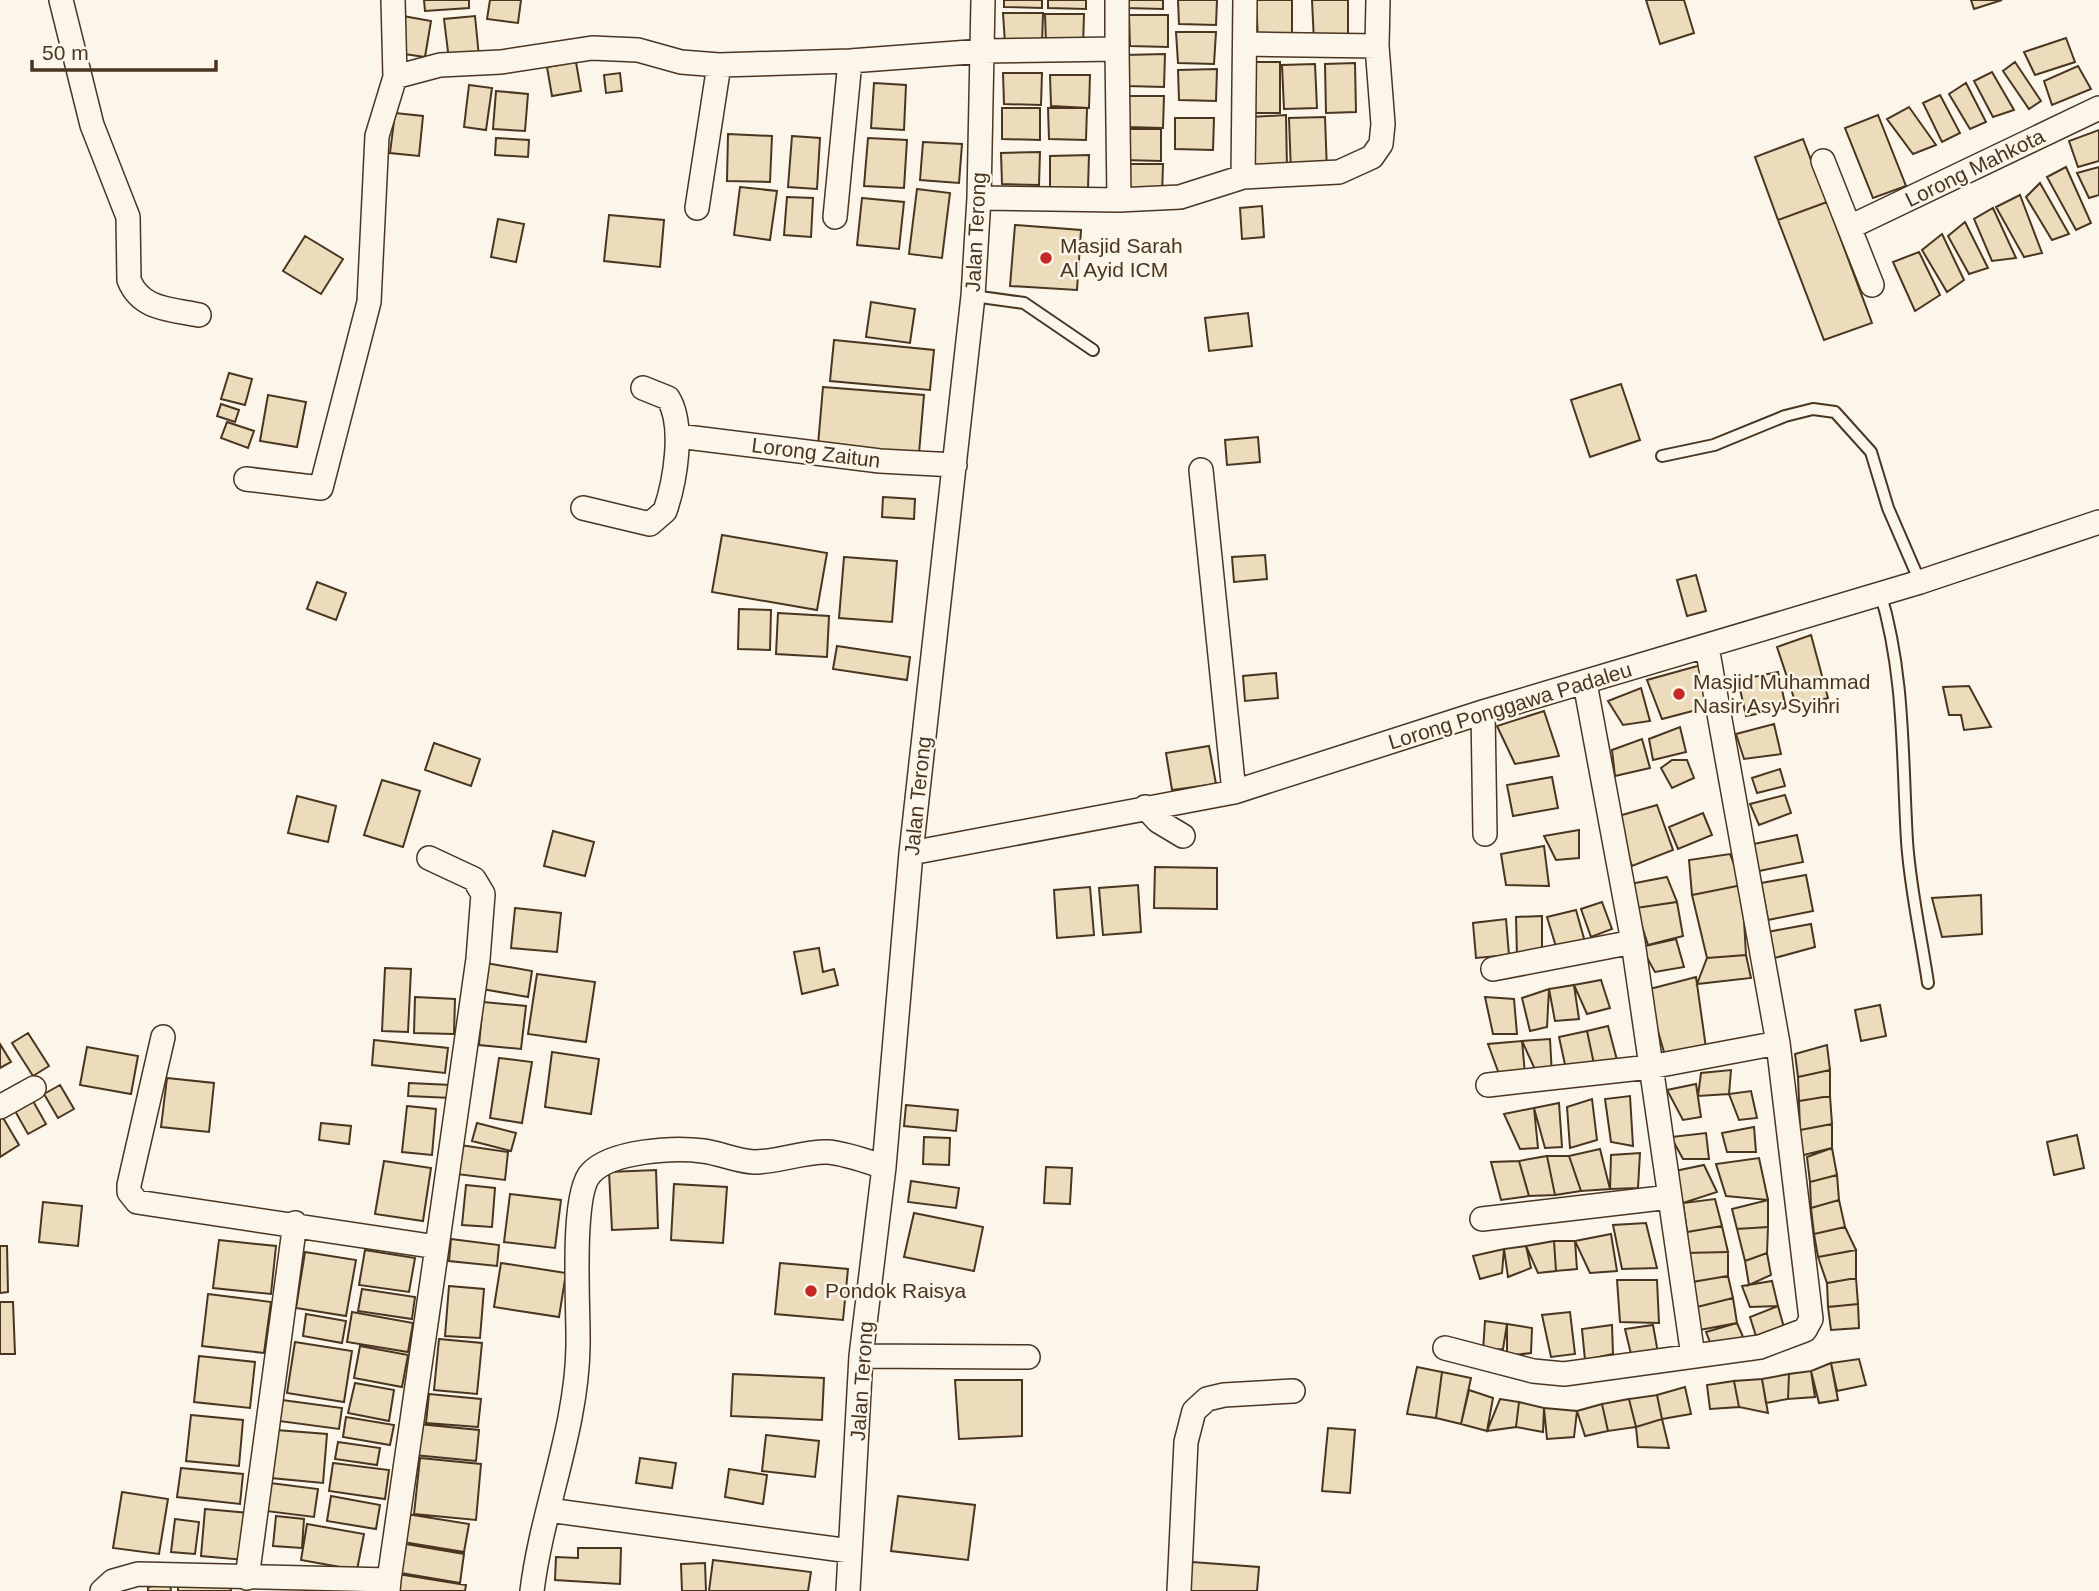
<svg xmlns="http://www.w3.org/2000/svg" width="2099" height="1591" font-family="Arial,sans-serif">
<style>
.building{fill:#ecdcbc;stroke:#4a3520;stroke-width:2}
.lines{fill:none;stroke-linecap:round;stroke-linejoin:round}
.lane-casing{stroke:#4a3520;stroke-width:14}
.street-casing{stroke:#4a3520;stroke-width:26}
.lane{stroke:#fbf6e9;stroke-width:10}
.street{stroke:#fbf6e9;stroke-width:23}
.poi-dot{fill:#c62828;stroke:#fbf6e9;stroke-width:2.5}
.labels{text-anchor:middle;stroke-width:5;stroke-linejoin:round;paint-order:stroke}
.street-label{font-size:21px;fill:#4a3520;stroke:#fbf6e9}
.poi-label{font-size:21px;fill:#4a3520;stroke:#fbf6e9;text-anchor:start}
</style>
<rect width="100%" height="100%" fill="#fbf6e9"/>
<path class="building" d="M424,0H469V8L425,11Z
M490,0H521L518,23L487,19Z
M1004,0H1042V8L1004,7Z
M1048,0H1086V9L1048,8Z
M1125,0H1163V9L1125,8Z
M1178,0H1217L1216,25L1179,24Z
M1256,0H1292V39L1258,40Z
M1312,0H1348V41L1314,42Z
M1646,0H1684L1694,33L1660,44Z
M1971,0H2002L1974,9Z
M1003,13H1043L1042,45L1005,44Z
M1045,14H1084L1083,46L1046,45Z
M1129,15H1168V47L1130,46Z
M403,16L431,21L425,57L397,53Z
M475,16L479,57L449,60L444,19Z
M1176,32H1216L1214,64L1178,63Z
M2066,38L2075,62L2035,75L2024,52Z
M1165,54L1164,87L1127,86L1125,55Z
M576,62L581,91L552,96L547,67Z
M1246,62H1280V113H1247Z
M2015,62L2041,101L2029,109L2003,71Z
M1355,63L1356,112L1326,113L1325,64Z
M1315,64L1317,108L1284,109L1282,65Z
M2078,66L2091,89L2052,105L2044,81Z
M1217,69L1216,101L1179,100L1178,70Z
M1992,72L2014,110L1993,117L1974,81Z
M620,73L622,91L606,93L604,75Z
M1003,73H1042L1041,105L1004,104Z
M1050,75H1090L1089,108L1051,106Z
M874,83L906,85L904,130L871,128Z
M1966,83L1986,122L1970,129L1949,94Z
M469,85L492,88L486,130L464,127Z
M496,91L528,94L525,131L493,129Z
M1940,95L1960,133L1942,142L1923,103Z
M1125,96H1164L1163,128L1126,127Z
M1909,107L1936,145L1913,154L1887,119Z
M1002,108H1040V140L1002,139Z
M1048,108H1087L1086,140L1049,139Z
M395,113L423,116L419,156L390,153Z
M1286,115L1287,170L1253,171L1250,117Z
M1878,115L1906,186L1873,198L1845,128Z
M1325,117L1327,172L1291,173L1289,118Z
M1175,118H1214L1213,150L1175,149Z
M1122,129H1161V161L1123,160Z
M2099,130V161L2078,167L2069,141Z
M728,134L772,136L770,182L727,181Z
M792,136L820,138L817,189L788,187Z
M496,138L529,140L528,157L495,155Z
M868,138L907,140L904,188L864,186Z
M1803,139L1827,202L1778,220L1755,157Z
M923,142L962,144L959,183L920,180Z
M1040,152L1039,185L1002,184L1001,153Z
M1089,155L1088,188L1050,187V156Z
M1124,164H1163L1162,196L1125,195Z
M2066,167L2091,223L2076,230L2047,177Z
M2099,167V195L2089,198L2077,173Z
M2040,183L2069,234L2052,240L2026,197Z
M740,187L777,191L770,240L734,235Z
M917,189L950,193L942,258L909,254Z
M2020,195L2042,253L2024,257L1996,207Z
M787,197L813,198L811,237L784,235Z
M862,198L904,202L899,249L857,245Z
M1827,202L1872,323L1824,340L1778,220Z
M1262,206L1264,237L1242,239L1240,208Z
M1993,208L2016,258L1992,261L1974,219Z
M609,215L664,220L660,267L604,261Z
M498,219L524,224L516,262L491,257Z
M1965,222L1988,268L1969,274L1948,236Z
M1015,225L1081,230L1077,290L1010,286Z
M1942,234L1964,280L1947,292L1922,250Z
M305,236L343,259L321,294L283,271Z
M1919,252L1940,295L1915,311L1893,262Z
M871,302L915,309L910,343L866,337Z
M1248,313L1252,346L1209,351L1205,318Z
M834,340L934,350L930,390L830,381Z
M229,373L252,379L245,405L221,399Z
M1621,384L1640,440L1590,457L1571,400Z
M823,387L924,395L919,453L818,445Z
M268,395L306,402L297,447L260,441Z
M221,404L239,410L235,422L217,416Z
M227,422L254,431L248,448L221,438Z
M1258,437L1260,462L1227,465L1225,440Z
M883,497L915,499L914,519L882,517Z
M722,535L827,553L817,610L712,592Z
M1265,555L1267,579L1234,582L1232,557Z
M844,557L897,561L892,622L839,618Z
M1696,575L1706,611L1687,616L1677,580Z
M317,582L346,593L336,620L307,609Z
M739,609L771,610L770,650L738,649Z
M778,613L829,616L827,657L776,654Z
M1811,635L1828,698L1797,707L1777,647Z
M837,646L910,657L907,680L833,669Z
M1701,665L1708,707L1662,719L1647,680Z
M1778,672L1786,708L1746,716L1738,680Z
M1276,673L1278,698L1245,701L1243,676Z
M1969,686L1991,727L1964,730L1961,715H1949L1943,687Z
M1641,688L1650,721L1623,725L1608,701Z
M1544,711L1559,756L1515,764L1497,726Z
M1774,724L1781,754L1744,759L1736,734Z
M1680,727L1686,752L1653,760L1649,739Z
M1642,739L1650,768L1615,776L1612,750Z
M434,743L480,759L471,786L425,770Z
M1209,746L1216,784L1172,790L1166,753Z
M1672,760H1687L1694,778L1672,788L1661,768Z
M1780,769L1785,786L1757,793L1752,778Z
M1552,777L1558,808L1513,816L1507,785Z
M382,780L420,791L403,847L364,835Z
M1785,795L1791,813L1759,825L1750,804Z
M297,796L336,806L328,842L288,833Z
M1657,805L1673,850L1632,866L1615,817Z
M1703,813L1712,835L1678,849L1669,827Z
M1579,830V858L1556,860L1544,836Z
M553,831L594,842L585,876L544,866Z
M1797,835L1803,862L1754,872L1749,845Z
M1544,846L1549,886L1506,885L1501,854Z
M1730,854L1742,885L1692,895L1689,860Z
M1155,867L1217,868V909L1154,908Z
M1806,875L1813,911L1768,920L1761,883Z
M1667,877L1677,902L1636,908L1630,884Z
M1138,885L1141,932L1103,935L1099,888Z
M1742,885L1746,955L1707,958L1692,895Z
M1090,887L1094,935L1057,938L1054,890Z
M1981,895L1982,934L1942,937L1932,898Z
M1602,902L1612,929L1591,937L1581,909Z
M1677,902L1683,936L1648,945L1636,908Z
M515,908L561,913L557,952L511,948Z
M1576,910L1585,942L1557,950L1547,917Z
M1542,916V955L1517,956L1516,917Z
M1506,919L1509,955L1476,958L1473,923Z
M1811,924L1815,947L1771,959L1767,932Z
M1676,939L1684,967L1655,972L1641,947Z
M819,948L823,972L834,969L838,985L802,994L794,952Z
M1746,955L1751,978L1697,984L1707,958Z
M486,963L532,971L528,997L482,989Z
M385,968L411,969L408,1032L382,1031Z
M537,974L595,982L586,1042L528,1034Z
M1696,977L1706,1048L1666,1059L1646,990Z
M1601,980L1610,1008L1587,1014L1574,985Z
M1574,985L1579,1019L1555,1021L1549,989Z
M1549,989L1547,1027L1530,1031L1522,998Z
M415,997L455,999L454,1034L414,1033Z
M1485,997L1514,999L1517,1034H1493Z
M483,1002L526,1006L521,1049L479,1045Z
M1880,1005L1886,1036L1861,1041L1855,1010Z
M1608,1026L1617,1060L1594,1064L1587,1031Z
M1587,1031L1594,1064L1566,1069L1559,1037Z
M28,1033L49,1066L33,1076L12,1043Z
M1550,1039L1552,1076H1538L1522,1041Z
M374,1040L448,1048L445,1073L372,1065Z
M1522,1041L1525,1074H1499L1488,1044Z
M0,1044L11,1062L0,1068Z
M1827,1045L1830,1070L1798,1077L1795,1054Z
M87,1047L138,1056L131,1094L80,1085Z
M552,1052L599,1059L591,1114L545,1107Z
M499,1058L532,1062L522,1123L490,1118Z
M1731,1070L1729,1094L1698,1096L1701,1073Z
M1830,1070V1096L1799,1101L1798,1077Z
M167,1078L214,1083L209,1132L161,1127Z
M409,1083L451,1085V1098L408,1096Z
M1696,1084L1701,1117L1683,1120L1667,1090Z
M60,1085L74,1109L58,1118L44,1094Z
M1751,1091L1757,1118L1739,1120L1729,1094Z
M1630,1096L1633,1146L1611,1142L1605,1099Z
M1830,1096L1832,1124L1800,1130L1799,1101Z
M1592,1099L1597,1140L1570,1148L1567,1107Z
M33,1101L46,1124L28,1134L15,1111Z
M1559,1103L1562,1147L1545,1148L1534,1108Z
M906,1105L958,1110L956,1131L904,1126Z
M407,1106L436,1109L432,1155L402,1152Z
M1534,1108L1538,1148L1520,1149L1504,1114Z
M2,1116L19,1145L0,1157V1117Z
M321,1123L351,1126L349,1144L319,1140Z
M477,1123L516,1133L511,1151L472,1141Z
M1832,1124V1148L1796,1157L1800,1130Z
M1754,1127L1756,1152H1727L1722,1133Z
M1706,1133L1709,1159H1683L1671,1137Z
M2077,1135L2084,1168L2054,1175L2047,1142Z
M924,1137L950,1138L949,1165L923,1164Z
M460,1145L508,1152L505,1180L456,1174Z
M1832,1148L1837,1175L1810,1182L1807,1157Z
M1600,1149L1610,1189L1581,1191L1569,1156Z
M1640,1153L1638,1188L1610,1189L1611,1155Z
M1547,1156H1569L1581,1191L1555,1195Z
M1547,1156L1555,1195L1529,1196L1519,1161Z
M1759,1158L1768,1200L1726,1196L1716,1164Z
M384,1161L431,1168L423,1221L375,1214Z
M1519,1161L1529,1196L1501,1200L1491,1162Z
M1704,1165L1717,1192L1683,1203L1670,1172Z
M1046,1167L1072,1168L1070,1204L1044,1203Z
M656,1170L658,1228L612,1230L609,1172Z
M1837,1175L1839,1200L1811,1208L1810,1182Z
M911,1181L959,1188L956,1208L908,1202Z
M674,1184L727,1187L723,1243L671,1240Z
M466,1185L495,1188L492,1227L462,1225Z
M510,1194L561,1200L555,1248L504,1242Z
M1715,1199L1722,1226L1687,1232L1683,1203Z
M1768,1200V1227L1737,1229L1732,1209Z
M1839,1200L1845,1227L1814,1234L1811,1208Z
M43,1202L82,1206L78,1246L39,1242Z
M914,1213L983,1227L974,1271L904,1257Z
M1646,1223L1657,1268L1622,1269L1613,1225Z
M1722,1226L1728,1252L1685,1253L1687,1232Z
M1768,1227L1767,1253L1745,1261L1737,1229Z
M1845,1227L1856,1250L1818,1257L1814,1234Z
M1611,1234L1617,1271L1590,1273L1575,1241Z
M451,1239L499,1245L497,1266L449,1261Z
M219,1240L276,1246L271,1294L213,1288Z
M1554,1241L1556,1271L1538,1273L1526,1246Z
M1554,1241H1575L1577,1269L1556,1271Z
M0,1246H7L8,1292L0,1293Z
M1526,1246L1531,1268L1508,1277L1504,1249Z
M1504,1249L1502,1273L1480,1279L1473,1256Z
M365,1250L415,1258L409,1292L359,1285Z
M1856,1250V1278L1827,1283L1818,1257Z
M305,1252L356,1260L346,1316L296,1308Z
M1728,1252V1276L1692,1282L1685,1253Z
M1767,1253L1771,1275L1749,1285L1745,1261Z
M501,1263L566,1273L559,1317L494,1307Z
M780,1263L848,1269L843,1320L775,1314Z
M1728,1276L1733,1298L1697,1307L1692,1282Z
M1856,1278L1858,1304L1828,1307L1827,1283Z
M1617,1280H1657L1659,1323L1620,1322Z
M1772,1281L1778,1306L1750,1307L1742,1286Z
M449,1286L484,1289L480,1338L445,1336Z
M362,1289L415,1297L412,1319L358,1311Z
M208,1294L271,1302L264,1353L202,1346Z
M1733,1298L1737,1323L1694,1331L1697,1307Z
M0,1302H13L15,1354H0Z
M1858,1304L1859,1328L1831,1330L1828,1307Z
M1778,1306L1785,1331L1756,1336L1750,1317Z
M352,1312L413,1323L408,1352L347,1342Z
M1570,1312L1575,1354L1551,1357L1542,1315Z
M306,1314L346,1321L342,1343L303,1336Z
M1485,1321L1507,1324L1503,1349L1483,1351Z
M1737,1323L1747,1346L1713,1350L1706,1332Z
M1507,1324L1532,1328L1531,1353L1507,1356Z
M1612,1325L1613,1354L1585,1360L1582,1329Z
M1653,1325L1658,1353L1631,1354L1625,1329Z
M439,1339L482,1343L477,1394L434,1390Z
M295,1342L352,1351L344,1402L287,1393Z
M360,1346L408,1355L402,1387L354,1378Z
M199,1356L255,1362L250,1408L194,1402Z
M1859,1359L1866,1385L1837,1391L1831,1363Z
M1831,1363L1838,1400L1819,1403L1811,1371Z
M1417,1367L1442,1372L1436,1418L1407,1414Z
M1811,1371L1815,1397L1788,1399L1789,1374Z
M1442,1372L1471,1378L1461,1424L1436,1418Z
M733,1374L824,1378L822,1420L731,1416Z
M1789,1374L1788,1399L1766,1403L1762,1379Z
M1762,1379L1768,1413L1739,1407L1734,1381Z
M955,1380H1022V1436L959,1439Z
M1734,1381L1739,1407L1710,1409L1707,1385Z
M355,1383L394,1390L389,1421L348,1413Z
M1685,1387L1691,1414L1662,1419L1657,1395Z
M1469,1390L1493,1398L1487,1431L1461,1424Z
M429,1394L481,1399L478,1427L426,1423Z
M1657,1395L1662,1419L1636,1427L1629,1399Z
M1500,1399L1519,1402L1516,1427L1487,1431Z
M1629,1399L1636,1427L1608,1431L1602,1404Z
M282,1400L342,1408L339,1429L279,1421Z
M1519,1402L1544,1408L1543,1432L1516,1427Z
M1602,1404L1608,1431L1585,1436L1577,1411Z
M1544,1408L1577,1411L1574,1437L1547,1439Z
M191,1415L243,1420L239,1466L186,1461Z
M346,1417L394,1425L390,1445L343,1437Z
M1662,1419L1669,1448L1638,1447L1636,1427Z
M418,1424L479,1430L476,1461L414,1455Z
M1328,1428L1355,1430L1350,1493L1322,1491Z
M276,1430L327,1434L323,1483L271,1478Z
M766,1435L819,1441L815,1477L762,1471Z
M338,1442L380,1448L377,1465L335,1459Z
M420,1458L481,1464L476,1520L414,1514Z
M640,1458L676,1463L672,1488L636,1483Z
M333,1463L389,1470L385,1499L329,1491Z
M181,1468L243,1474L240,1504L177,1497Z
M729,1469L767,1475L763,1504L725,1497Z
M270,1483L318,1489L314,1517L266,1511Z
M122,1492L168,1499L159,1554L113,1548Z
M331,1496L380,1505L376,1529L327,1521Z
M898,1496L975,1505L968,1560L891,1551Z
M205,1509L249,1513L245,1560L201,1556Z
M407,1514L469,1524L464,1552L403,1542Z
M276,1516L304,1519L302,1548L273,1546Z
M175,1519L199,1522L195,1554L171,1552Z
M307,1524L364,1534L357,1570L301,1560Z
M406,1544L464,1554L460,1583L401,1573Z
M578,1548H621L620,1584L555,1580L556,1557L578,1558Z
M713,1560L811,1572L808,1591H709Z
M1192,1562L1259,1567L1257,1591H1189Z
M705,1563L706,1591H682L681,1564Z
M398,1574L466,1585L465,1591H395Z
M230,1582L231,1591H178V1587Z
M170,1583L171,1591H148V1587Z"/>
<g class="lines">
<g class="lane-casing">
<path id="lane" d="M973,296L1024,303L1093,350
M1662,456L1714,445L1785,416L1813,409L1835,412L1871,452L1888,508L1920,582
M1880,592C1905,674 1902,757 1907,841C1910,888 1921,936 1928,983"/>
</g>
<g class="street-casing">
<path id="street" d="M61,0L92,125L128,217L129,280C141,310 170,309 199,315
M1117,0V49
M1245,44L1377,46
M395,77L440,65L501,62L592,48L638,50L681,62L719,65L850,61L983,51L1117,49L1119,200L979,198
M1823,161L1872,285
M1243,177L1339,172L1372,157L1381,144L1383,124L1377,46L1378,0
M1119,200L1180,197L1243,177L1245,0
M697,208L719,65
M835,217L850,61
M1850,227L2099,108
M678,436L880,461L955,465
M1201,470L1234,792
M246,479L321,488L369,302L377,136L395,77L393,0
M583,508L650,524L665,511C675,482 685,425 668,398L643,388
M1585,683L1633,942L1693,1356
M1483,712L1485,834
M1145,807L1158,821L1183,836
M911,853L1234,792L1483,712L1920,582L2099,522
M1493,969L1633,942
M163,1037L129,1185V1192L137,1202L437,1247L478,959L483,894L474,879L429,858
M1488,1085L1650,1067L1778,1043
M0,1107L34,1088
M1482,1219L1670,1197
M1445,1348L1533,1371L1564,1374L1760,1347L1805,1330L1811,1319L1778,1043L1707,647
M861,1356L1028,1357
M548,1510L850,1551
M247,1578L295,1223
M389,1580L437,1247
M102,1591L113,1581L138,1574L389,1580L388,1591
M532,1591C542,1509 577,1429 578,1346C579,1312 570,1194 591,1173C611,1151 674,1147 703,1151C720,1153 736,1161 754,1162C779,1162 804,1151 828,1152C848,1154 866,1161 884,1167
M848,1591L861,1356L884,1167L911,853L973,296L979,198L983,0
M1179,1591L1186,1442L1194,1411L1207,1399L1224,1395L1293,1391"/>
</g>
<use href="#lane" class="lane"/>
<use href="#street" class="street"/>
</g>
<g class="poi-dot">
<circle cx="1046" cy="258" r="7"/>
<circle cx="1679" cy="694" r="7"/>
<circle cx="811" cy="1291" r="7"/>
</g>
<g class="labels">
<g class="street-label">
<text transform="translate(1975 168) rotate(-26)" y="7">Lorong Mahkota</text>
<text transform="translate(976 232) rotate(-87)" y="7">Jalan Terong</text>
<text transform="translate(816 453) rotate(7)" y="7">Lorong Zaitun</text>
<text transform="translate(1510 706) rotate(-17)" y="7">Lorong Ponggawa Padaleu</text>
<text transform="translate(918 796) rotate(-84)" y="7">Jalan Terong</text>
<text transform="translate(862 1381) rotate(-86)" y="7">Jalan Terong</text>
</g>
<g class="poi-label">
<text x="1060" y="253">Masjid Sarah<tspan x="1060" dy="24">Al Ayid ICM</tspan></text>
<text x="1693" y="689">Masjid Muhammad<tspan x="1693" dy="24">Nasir Asy Syihri</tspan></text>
<text x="825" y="1298">Pondok Raisya</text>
</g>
</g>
<path d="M32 60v10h184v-10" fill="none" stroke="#4a3520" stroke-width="3.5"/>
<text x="42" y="60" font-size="21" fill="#4a3520" stroke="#fbf6e9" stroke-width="5" paint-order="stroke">50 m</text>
</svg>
